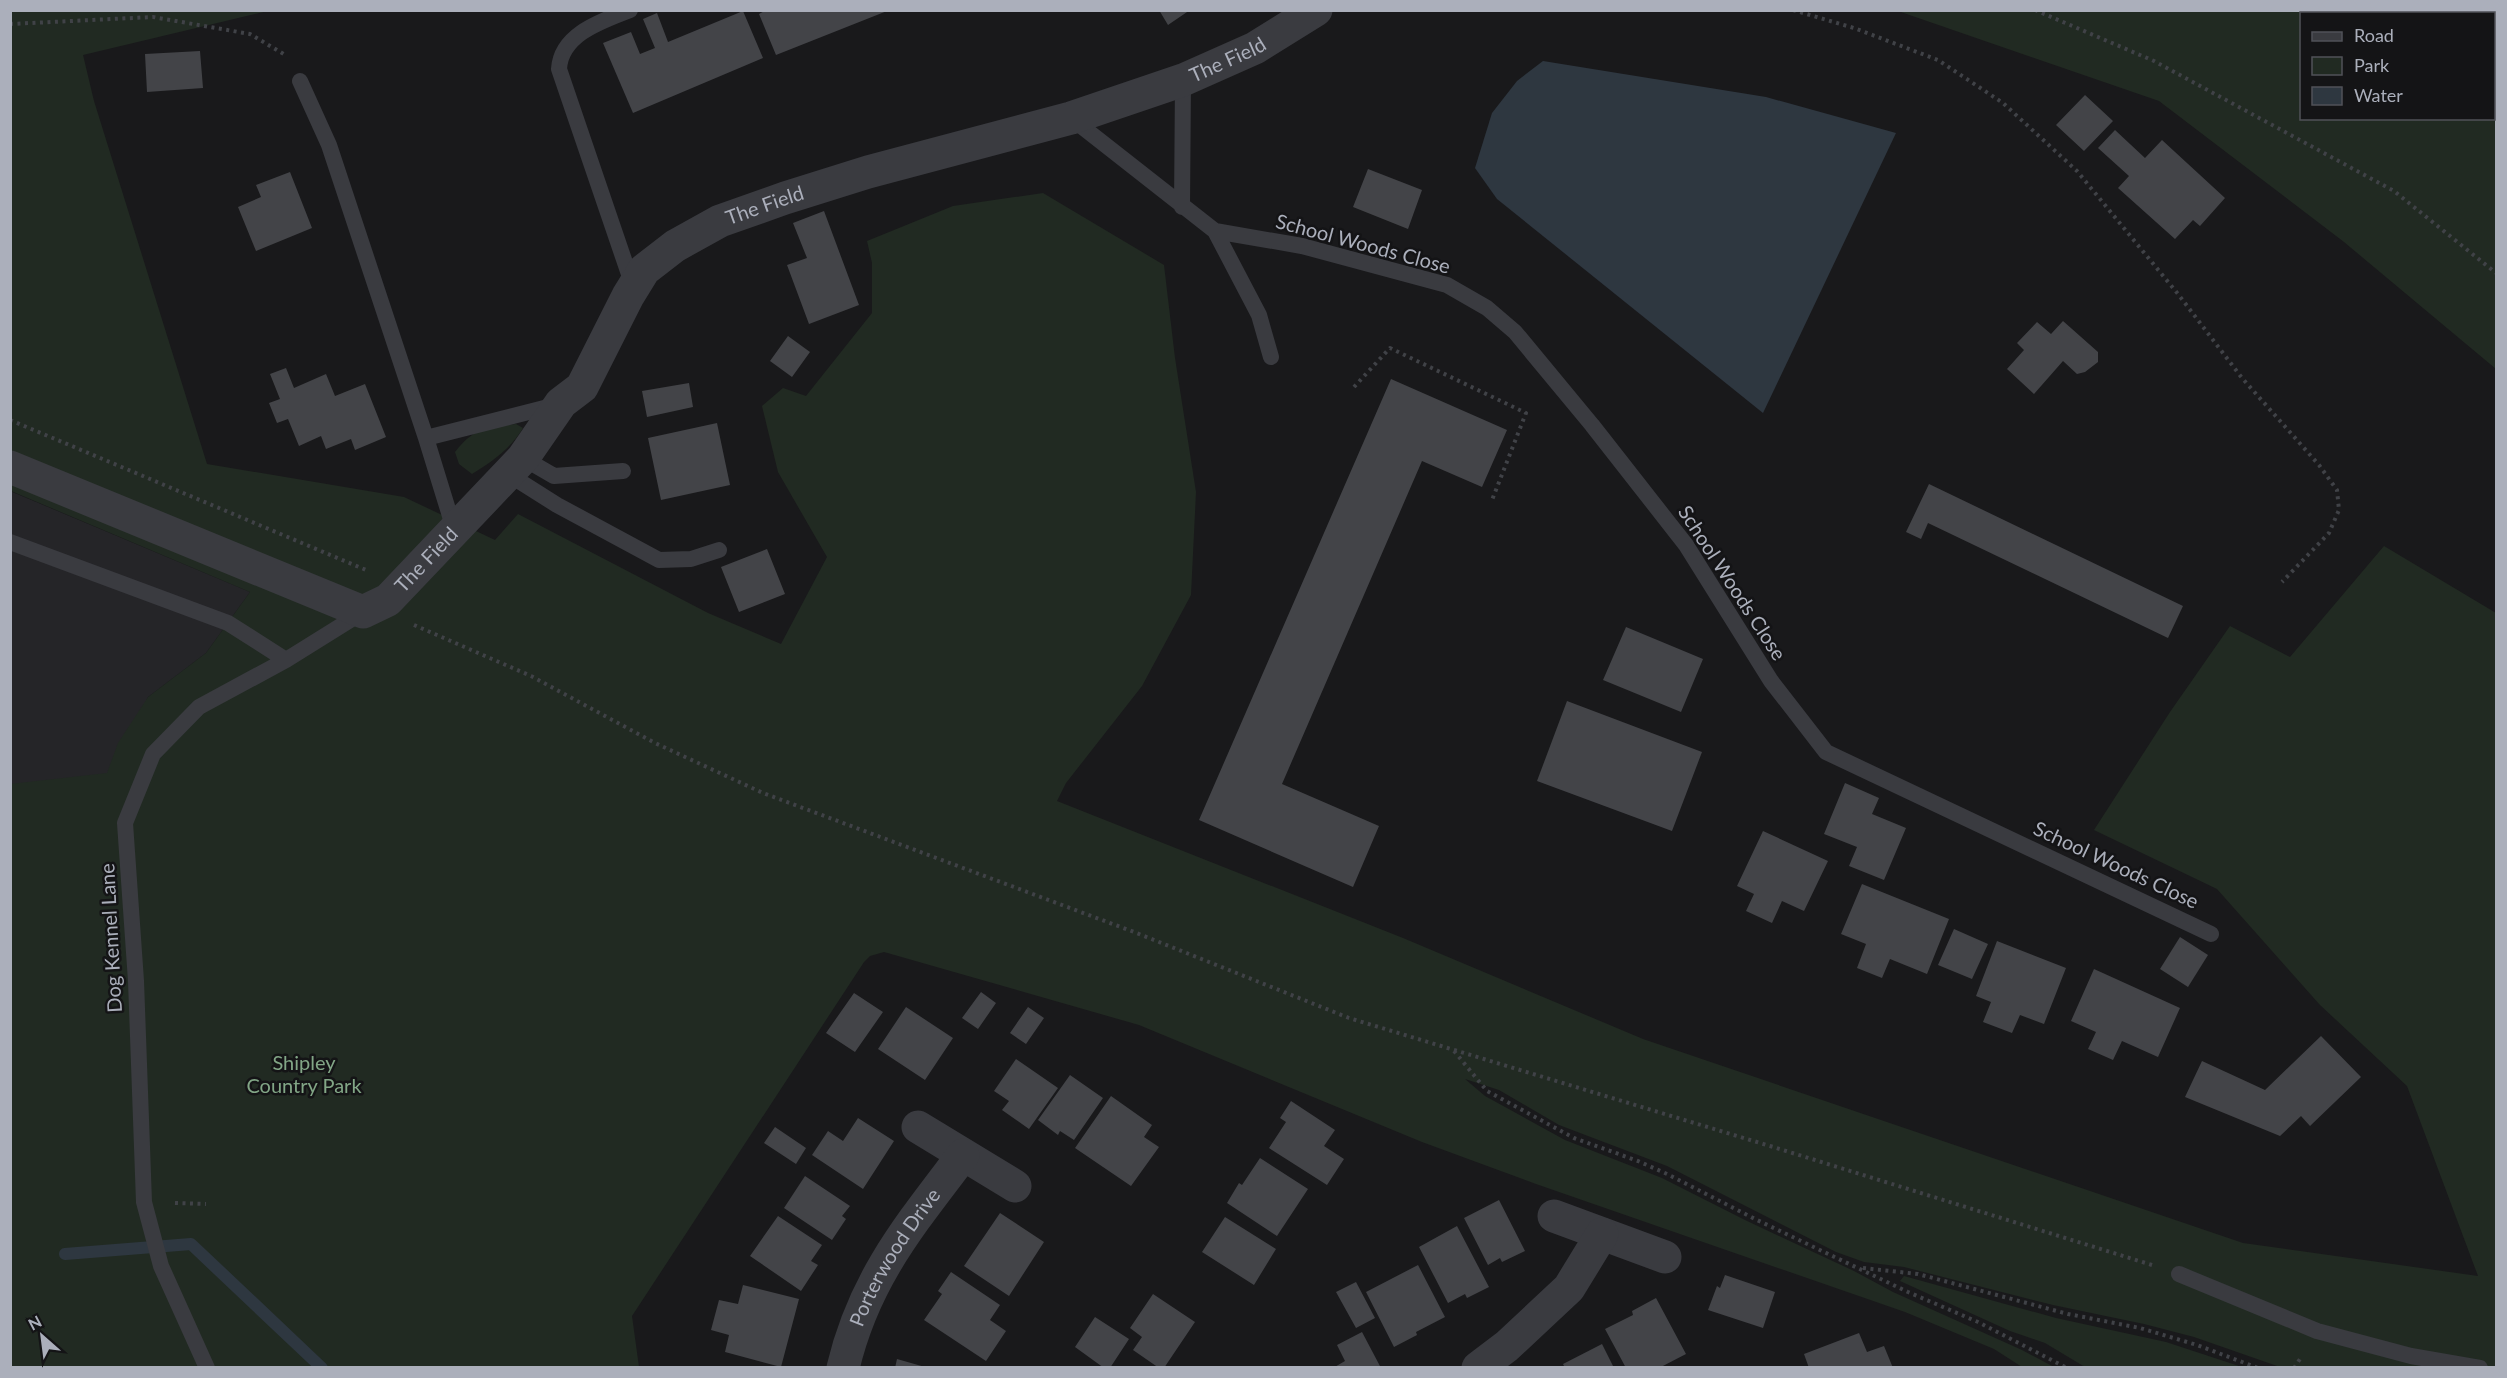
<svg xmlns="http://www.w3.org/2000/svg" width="2507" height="1378" font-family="Lato,sans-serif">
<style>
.built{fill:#252528}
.green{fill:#212a22}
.water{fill:#2e3740}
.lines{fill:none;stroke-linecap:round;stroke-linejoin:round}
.stream{stroke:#2e3740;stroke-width:12}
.building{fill:#434448}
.path{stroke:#404247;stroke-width:4;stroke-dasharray:3 4.5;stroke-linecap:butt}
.lane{stroke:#3a3b40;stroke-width:16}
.street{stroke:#3a3b40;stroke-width:33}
.labels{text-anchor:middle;stroke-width:5;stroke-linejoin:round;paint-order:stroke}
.street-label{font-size:20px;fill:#abafbb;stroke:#141416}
.park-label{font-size:20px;fill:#82a686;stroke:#141416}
</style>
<rect width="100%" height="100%" fill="#19191b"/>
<path class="built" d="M10,491L250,592L206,653L148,697L93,810L11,820Z"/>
<path class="green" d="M2439,10L2446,13L2302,14V118H2494V43L2496,45V369L2344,242L2159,101L1898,11Z
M11,11H268L83,55L94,101L207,464L404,497L495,540L518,514L708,613L781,644L827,557L778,472L762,406L783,388L806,396L872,313V263L867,241L953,206L1043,193L1164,265L1175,358L1196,492L1191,595L1142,686L1066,783L1057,801L1403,938L1643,1039L2243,1243L2478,1276L2407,1086L2320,1005L2217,889L2094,830L2170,712L2230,626L2290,657L2384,546L2496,613V1367H2280L2194,1337L2144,1324L2053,1305L1904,1267L1864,1262L1836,1252L1667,1166L1559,1125L1499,1090L1465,1079L1485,1096L1565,1140L1662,1178L1745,1220L1854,1271L1893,1292L2022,1350L2054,1367H2022L1994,1349L1905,1312L1536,1184L1422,1142L1139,1025L884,952L870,956L864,962L632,1316L639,1367H11L10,784L107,773L118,743L148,697L206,653L250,592L11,491Z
M516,424L523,428C511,448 492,462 472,474L459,464L455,452C474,428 487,427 516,424Z
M1904,1276L2056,1318L2166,1342L2242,1367H2085L2045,1343L2010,1331L1900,1281Z"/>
<path class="water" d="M1543,61L1766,97L1896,133L1763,413L1497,199L1475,168L1492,113L1517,81Z"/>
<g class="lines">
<path class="stream" d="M65,1254L191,1244L322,1368"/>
</g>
<path class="building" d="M766,10H887V11L776,55L759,14Z
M1159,10H1190L1168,25Z
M743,11L763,58L633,113L603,43L631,32L640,54L655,48L643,19L657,13L668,42Z
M200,51L203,88L147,92L145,54Z
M2085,95L2113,121L2084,151L2056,125Z
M2115,130L2145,158L2162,140L2225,198L2200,226L2193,220L2175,239L2118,188L2129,176L2098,148Z
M1368,169L1422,190L1408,229L1353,207Z
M290,172L312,228L256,251L238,207L261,197L256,185Z
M824,211L859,305L809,324L787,265L807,258L793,223Z
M2063,321L2098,352V362L2085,372L2077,374L2063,361L2034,394L2007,369L2024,350L2017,343L2037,322L2051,334Z
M788,336L810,352L792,377L770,361Z
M286,368L294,388L326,374L335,396L365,384L386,437L355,450L351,439L326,449L321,436L299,446L288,419L277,423L269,403L280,399L270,374Z
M1391,379L1507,430L1482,487L1422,461L1282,784L1379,826L1353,887L1199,820Z
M689,383L693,407L647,417L642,391Z
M717,423L730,485L661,500L648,438Z
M1929,484L2183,606L2168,638L1928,523L1921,539L1906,532Z
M767,549L785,594L739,612L721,567Z
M1626,627L1703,659L1681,712L1603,680Z
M1567,701L1702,752L1672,831L1537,781Z
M1845,783L1879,798L1872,814L1906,828L1884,880L1849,866L1857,847L1824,834Z
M1763,831L1828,861L1804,911L1782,901L1772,923L1746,911L1754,894L1737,886Z
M1862,884L1949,919L1927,974L1890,959L1882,978L1857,968L1866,944L1841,934Z
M1954,929L1988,944L1972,979L1938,965Z
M2180,937L2208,955L2188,987L2160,969Z
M1997,941L2066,968L2044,1024L2020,1015L2012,1033L1983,1022L1991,1002L1976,996Z
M2094,969L2180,1008L2158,1057L2122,1041L2113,1060L2088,1049L2096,1032L2071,1021Z
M981,992L996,1003L978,1029L962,1018Z
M854,993L883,1012L855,1052L826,1033Z
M906,1007L953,1038L925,1080L878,1049Z
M1028,1007L1044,1018L1026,1044L1010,1033Z
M2321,1036L2361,1077L2310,1126L2301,1116L2280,1136L2185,1097L2202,1061L2265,1090Z
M1016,1059L1058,1088L1029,1129L1002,1110L1009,1101L994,1091Z
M1070,1075L1103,1098L1074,1140L1060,1131L1058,1135L1038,1120Z
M1111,1096L1152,1125L1144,1137L1159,1147L1131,1186L1075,1148Z
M1291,1101L1335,1130L1324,1146L1344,1159L1327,1185L1269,1148L1286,1122L1280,1118Z
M858,1118L894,1141L863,1189L812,1155L828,1131L843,1141Z
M775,1127L806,1148L796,1164L764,1143Z
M1260,1158L1308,1189L1277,1236L1227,1203L1239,1183L1242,1185Z
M805,1176L850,1206L842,1216L846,1219L832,1240L784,1208Z
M1499,1200L1525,1251L1502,1262L1500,1258L1488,1265L1464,1218Z
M1000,1213L1044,1242L1009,1296L964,1266Z
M778,1216L822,1245L811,1261L818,1265L801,1291L750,1256Z
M1225,1217L1276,1249L1254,1285L1202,1252Z
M1457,1226L1489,1287L1467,1298L1465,1294L1448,1303L1419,1247Z
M1418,1265L1445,1317L1416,1332L1417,1335L1394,1347L1366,1292Z
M951,1272L1000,1305L990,1320L1006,1331L986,1361L924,1320L942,1294L938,1291Z
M1725,1275L1775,1292L1763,1328L1708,1310L1717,1286L1720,1288Z
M1356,1282L1375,1318L1356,1328L1336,1292Z
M743,1285L799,1299L781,1367L725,1352L729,1335L711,1330L719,1300L738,1304Z
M1153,1294L1195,1322L1164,1368H1159L1133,1350L1142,1337L1130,1328Z
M1656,1298L1686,1354L1659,1368H1626L1605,1329L1633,1315L1632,1311Z
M1095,1317L1129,1339L1110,1368H1104L1075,1347Z
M1362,1332L1381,1368H1333L1345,1361L1337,1345Z
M1859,1333L1867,1352L1884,1346L1893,1368H1809L1804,1354Z
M1602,1344L1614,1368H1565L1563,1364Z
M897,1359L925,1367V1368H895Z"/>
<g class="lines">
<path class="path" d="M1793,10L1854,28L1938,60L2003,103L2077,171L2178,294L2242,378L2319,465L2337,490L2339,510L2329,533L2282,582
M2035,10L2154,61L2394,191L2496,273
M10,24L153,17L250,34L287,56
M1354,387L1390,348L1526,413L1492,500
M10,420L366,570
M414,625L531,676L655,743L763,793L1134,932L1349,1018L1770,1146L2152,1265
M1454,1051L1487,1091L1574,1138L1638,1161L1667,1174L1757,1220L1908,1292L1978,1322L2067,1368
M175,1203L206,1204
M1863,1268L1918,1274L2068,1314L2140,1328L2197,1345L2258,1368
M2294,1368L2302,1356"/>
<path class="lane" d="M630,10C602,21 561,34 559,69L633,286
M300,81L329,145L426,438L454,529
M1071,118L1215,231L1302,246L1447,285L1487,308L1515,332L1592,425L1686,545L1771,681L1826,752L2211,934
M1182,207L1183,80
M1215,231L1259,315L1271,357
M426,438L556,405
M523,458L554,476L623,471
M508,474L557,505L659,560L691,559L719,550
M10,542L228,623L286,660
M2179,1274L2317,1331L2411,1356L2480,1368
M207,1368L161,1266L144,1202L136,981L125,823L153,754L199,707L286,660L363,612"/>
<g class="street">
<path id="s1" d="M10,467L363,612L388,600L523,458L561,403L582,387L628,296L644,270L675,246L720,221L785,198L868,172L1071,118L1183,80L1255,48L1316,10"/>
<path d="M918,1127L1015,1186"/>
<path d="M1554,1216L1665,1257"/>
<path id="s2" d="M843,1368C864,1279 910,1225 963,1155"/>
<path d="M1478,1368L1507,1346L1569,1288L1602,1234"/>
</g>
</g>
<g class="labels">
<g class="street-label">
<text dy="7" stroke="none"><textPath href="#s1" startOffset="1455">The Field</textPath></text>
<text dy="7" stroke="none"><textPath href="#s1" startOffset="969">The Field</textPath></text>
<text transform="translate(1363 244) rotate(15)" y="7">School Woods Close</text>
<text dy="7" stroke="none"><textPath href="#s1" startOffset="465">The Field</textPath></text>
<text transform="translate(1732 583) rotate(57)" y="7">School Woods Close</text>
<text transform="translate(2116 865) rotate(25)" y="7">School Woods Close</text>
<text transform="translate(111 938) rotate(-93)" y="7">Dog Kennel Lane</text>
<text dy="7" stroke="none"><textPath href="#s2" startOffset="123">Porterwood Drive</textPath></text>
</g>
<g class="park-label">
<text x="304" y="1070">Shipley<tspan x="304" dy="23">Country Park</tspan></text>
</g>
</g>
<rect width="2507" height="1378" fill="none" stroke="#abafbb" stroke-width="24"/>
<rect x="2300" y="12" width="195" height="108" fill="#141416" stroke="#505258" stroke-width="1.5"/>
<rect x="2312" y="32" width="30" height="9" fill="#3a3b40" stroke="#505258" stroke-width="1.5"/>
<text x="2354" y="42" font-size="18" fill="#abafbb">Road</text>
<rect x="2312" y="57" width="30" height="18" fill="#212a22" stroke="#505258" stroke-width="1.5"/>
<text x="2354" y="72" font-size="18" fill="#abafbb">Park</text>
<rect x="2312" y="87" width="30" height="18" fill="#2e3740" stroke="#505258" stroke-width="1.5"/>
<text x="2354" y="102" font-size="18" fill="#abafbb">Water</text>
<g transform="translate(42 1336) rotate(332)" stroke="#141416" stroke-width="4.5" paint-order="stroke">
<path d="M0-4.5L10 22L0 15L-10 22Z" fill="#abafbb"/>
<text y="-9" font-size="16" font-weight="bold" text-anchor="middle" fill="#abafbb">N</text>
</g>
</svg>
